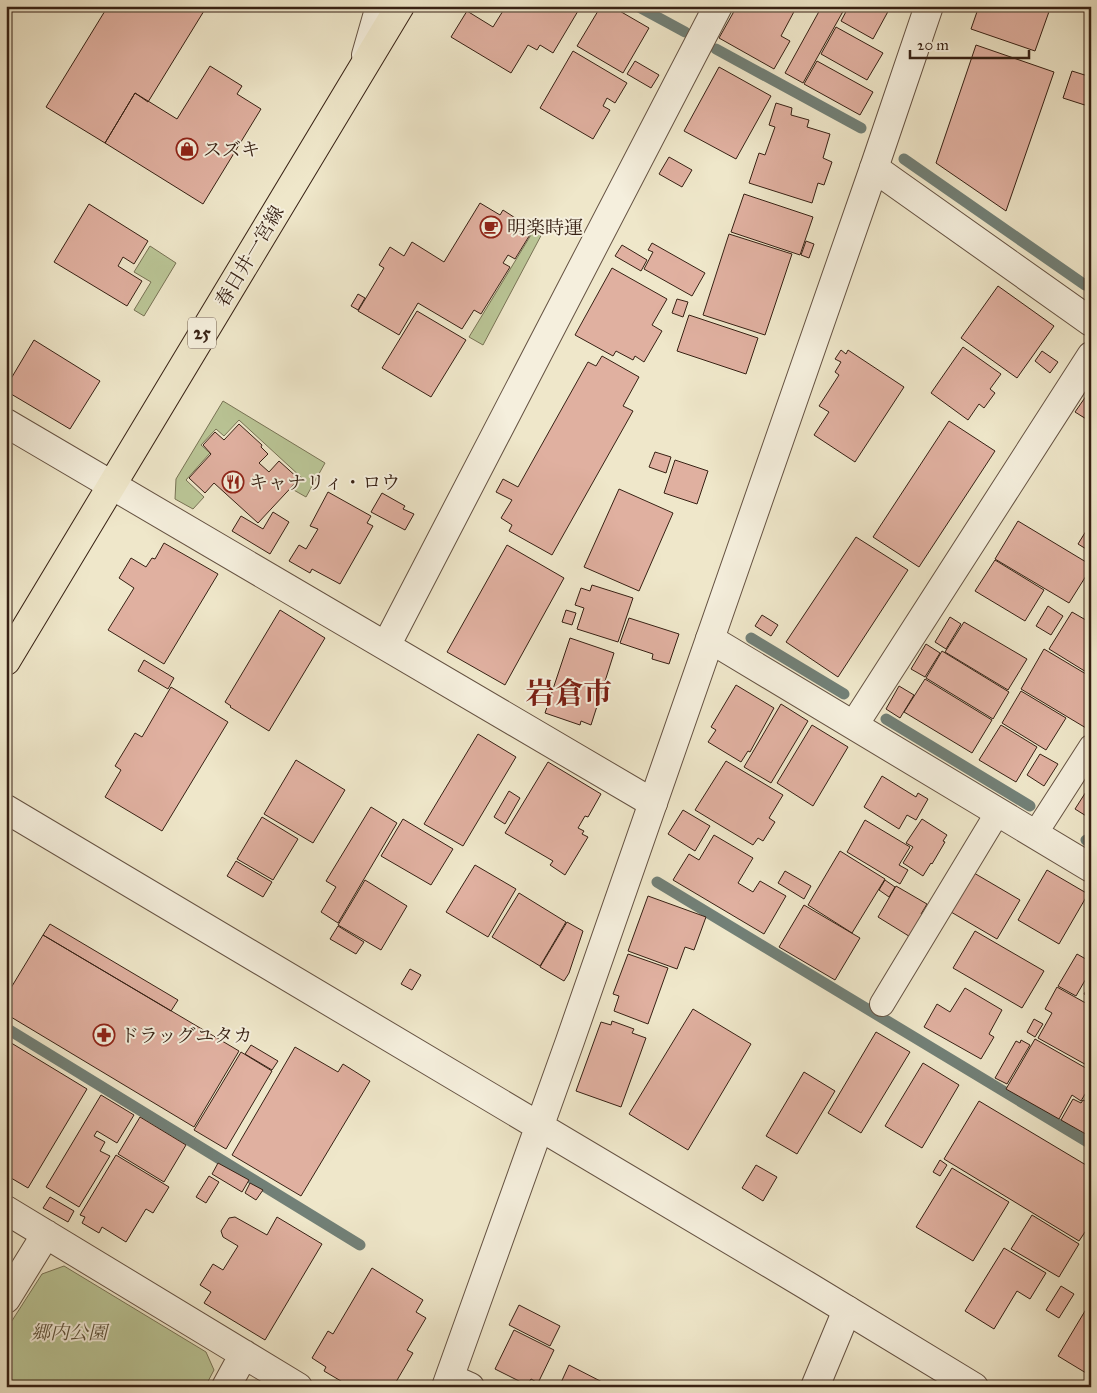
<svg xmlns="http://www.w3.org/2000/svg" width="1097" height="1393" font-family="'IM FELL Great Primer','Noto Serif JP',serif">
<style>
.green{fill:#bac596;stroke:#787355}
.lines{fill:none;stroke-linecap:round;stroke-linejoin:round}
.stream{stroke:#728077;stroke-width:11}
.building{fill:#e0b0a0;stroke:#372114}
.service-casing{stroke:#655242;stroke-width:26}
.minor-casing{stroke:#655242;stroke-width:30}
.tertiary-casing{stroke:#655242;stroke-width:30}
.primary-casing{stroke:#372114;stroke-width:30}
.service{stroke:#f5efdd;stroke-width:24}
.minor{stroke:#f5efdd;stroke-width:28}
.tertiary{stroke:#f5efdd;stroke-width:28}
.primary{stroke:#efe7ca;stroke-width:28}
.labels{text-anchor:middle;stroke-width:4;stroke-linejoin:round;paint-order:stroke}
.shield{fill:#f5efdd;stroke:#705f50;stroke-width:1}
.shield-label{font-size:18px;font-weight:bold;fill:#372114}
.poi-label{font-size:19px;fill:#372114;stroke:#f5efdd;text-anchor:start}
.street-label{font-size:19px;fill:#372114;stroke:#f5efdd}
.park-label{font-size:19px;font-style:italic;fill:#5e523b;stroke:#f5efdd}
.town-label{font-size:29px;font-weight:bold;fill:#7a1f14;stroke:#f5efdd}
</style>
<rect width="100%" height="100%" fill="#efe7ca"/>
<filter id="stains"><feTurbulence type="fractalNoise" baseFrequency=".004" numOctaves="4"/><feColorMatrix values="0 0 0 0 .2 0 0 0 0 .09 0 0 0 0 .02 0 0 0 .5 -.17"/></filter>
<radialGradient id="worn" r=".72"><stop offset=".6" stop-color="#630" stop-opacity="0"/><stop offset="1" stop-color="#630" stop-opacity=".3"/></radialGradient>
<path class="green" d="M537,225L544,230L483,345L469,337Z
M150,246L176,263L144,316L134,310L151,282L134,272Z
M223,401L325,463L306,497L292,489L302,478L239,420L224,436L216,429L201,445L210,453L186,480L204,497L193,509L175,499L176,479Z
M64,1266L206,1352L214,1370L205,1387H6V1330L42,1274Z"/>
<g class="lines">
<path class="stream" d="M637,6L685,32
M716,49L861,128
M904,159L1085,285
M751,638L844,694
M886,719L1030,806
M1086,840L1091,843
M657,882L1091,1144
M6,1028L360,1245"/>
</g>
<path class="building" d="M108,6H207L148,102L135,93L105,143L46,107Z
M506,6H581L553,53L540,45L537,50L528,45L511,73L451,37L467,11L493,27Z
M601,6H611L649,28L623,73L577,46Z
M737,6H797L781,36L790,41L774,69L719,38Z
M822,6H846L803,83L785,73Z
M849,6H891L873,39L841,21Z
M979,6H1051L1035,51L971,29Z
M836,27L883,53L867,80L821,54Z
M976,45L1054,72L1006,211L936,163Z
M573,51L627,83L615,103L607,98L603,106L610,110L593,139L540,108Z
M635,61L659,75L651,88L627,74Z
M817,61L873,92L860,115L804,84Z
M210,66L242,86L237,94L261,109L203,204L105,143L135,93L177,119Z
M719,67L771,96L736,159L684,131Z
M1072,71L1091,77V107L1063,98Z
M776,103L792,108L791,115L809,120L807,127L830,134L823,158L832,162L824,185L818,183L812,203L749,183L759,153L765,155L775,127L769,125Z
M669,157L692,170L682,187L659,174Z
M744,194L813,217L800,255L731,232Z
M480,203L500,215L503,210L523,223L521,227L531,233L515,259L508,255L503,263L510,267L481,314L474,310L462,329L418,303L399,335L358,311L384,268L379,265L390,247L404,256L412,242L444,262Z
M89,204L148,241L134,264L123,257L118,266L142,281L127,306L54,262Z
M729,234L792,254L765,335L703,315Z
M806,241L814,244L809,258L801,255Z
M652,243L705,273L692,296L644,269L653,252L648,250Z
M622,245L647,260L641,271L615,256Z
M612,268L667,299L652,325L662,331L644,362L635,356L633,360L616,351L613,356L575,335Z
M998,286L1054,326L1017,378L961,338Z
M358,294L365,298L358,310L351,306Z
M677,299L688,302L683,317L672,313Z
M417,311L466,340L431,397L382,368Z
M689,315L758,338L746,374L677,351Z
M34,340L100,381L70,429L6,391V387Z
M963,347L1001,374L990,389L995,393L984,408L979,404L968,420L931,393Z
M841,350L846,354L848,350L904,387L855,462L814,435L829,412L819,406L839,375L835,372L841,362L835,359Z
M1042,351L1058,362L1050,373L1035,361Z
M602,356L639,377L623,406L633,411L552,555L509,531L512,525L501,518L512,500L496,492L503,479L518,487L588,362L596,366Z
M1091,389V422L1075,412Z
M949,421L995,451L919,567L873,537Z
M239,424L262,445L261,447L268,454L259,463L269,472L279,461L299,479L258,523L214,483L205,493L189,478L211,454L203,445L215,432L224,440Z
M655,452L671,457L666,473L649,467Z
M675,460L708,471L697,504L664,493Z
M619,489L673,513L639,591L584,567Z
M328,492L371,516L367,523L373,526L340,584L312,569L310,573L289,561L299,545L306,549L318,529L310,526Z
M382,493L405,506L403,509L414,514L405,530L371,512Z
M273,512L289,522L270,554L232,531L241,516L263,529Z
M1018,521L1091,565V568L1069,603L995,559Z
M1091,523V552L1078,544Z
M856,537L908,570L838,677L786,642Z
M164,543L218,574L164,664L108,630L134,588L119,578L131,558L146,567L152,558L155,559Z
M507,545L564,578L505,685L447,652Z
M995,560L1044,590L1025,621L975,591Z
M592,585L633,598L618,642L577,629L584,608L575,605L581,588L590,591Z
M1048,606L1063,616L1051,635L1036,626Z
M280,610L325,638L269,731L230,707L231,706L225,702Z
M566,610L576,613L572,625L562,622Z
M1072,612L1091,623V675L1049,649Z
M762,615L778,625L771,636L755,626Z
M950,617L961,624L946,649L935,642Z
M629,618L679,634L669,664L652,659L653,654L620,643Z
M964,622L1027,659L1008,690L945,652Z
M570,638L614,653L591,725L581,721L580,725L545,713Z
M926,644L940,653L925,677L911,669Z
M1044,649L1091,677V720L1086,728L1021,689Z
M942,651L1009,692L993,719L926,678Z
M144,660L174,678L168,689L138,671Z
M925,679L992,720L972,753L904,712Z
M736,685L774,708L750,752L748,751L741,762L708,742L716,730L711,727Z
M899,686L914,695L900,718L886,709Z
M171,687L228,722L162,831L105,797L121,770L115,766L135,733L142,737Z
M1021,691L1066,718L1046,750L1002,723Z
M781,704L808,721L771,783L744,767Z
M812,725L848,747L813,806L777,783Z
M1001,725L1037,747L1016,782L979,760Z
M478,734L516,757L463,846L424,824Z
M1040,754L1058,764L1044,786L1027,775Z
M296,760L345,790L313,843L264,814Z
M726,761L783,795L769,818L775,822L763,841L758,838L753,845L695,810Z
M548,762L601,794L588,817L585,816L578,828L584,831L582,834L588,837L565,875L550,865L553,861L505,833Z
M882,776L916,797L918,793L928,799L916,820L907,815L899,829L864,807Z
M1091,784V819L1075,809Z
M509,791L520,798L505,824L494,817Z
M371,807L397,823L338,923L321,912L336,887L326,881Z
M683,810L710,826L695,851L668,834Z
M262,817L298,839L273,880L237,859Z
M403,819L453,849L431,885L381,856Z
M922,819L947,835L943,841L945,842L932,864L931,863L923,876L903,863L913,847L906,843Z
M865,820L910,847L899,865L908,870L900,884L847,852Z
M714,835L753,858L738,883L753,892L760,881L786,896L764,934L673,880L689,854L699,860Z
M840,851L885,879L852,933L808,905Z
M236,861L272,882L263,897L227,876Z
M475,865L516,889L488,937L446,912Z
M1047,870L1088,894L1059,944L1018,920Z
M785,871L811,886L804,899L778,883Z
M974,873L1020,900L997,939L951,912Z
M365,880L407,906L381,950L338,925Z
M885,880L895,887L889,897L879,890Z
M896,886L927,904L921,914L926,916L912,938L878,917Z
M519,893L566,922L540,966L492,937Z
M648,896L706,917L694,950L685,947L677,969L628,951Z
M804,905L860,938L835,980L779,947Z
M567,922L583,931L569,973L564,981L540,967Z
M50,924L178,1000L171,1011L43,935Z
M338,926L364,942L356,954L330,939Z
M975,931L1044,971L1022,1008L953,968Z
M43,935L239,1051L194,1127L6,1014V996Z
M628,954L668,968L648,1024L614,1011L619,996L613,994Z
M1077,954L1091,962V970L1076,996L1058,986Z
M410,969L421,975L412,990L401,984Z
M1091,982V998L1084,994Z
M1057,987L1091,1006L1090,1067L1038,1038L1052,1013L1045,1009Z
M965,988L1002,1010L989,1034L994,1037L981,1059L924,1027L937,1004L950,1012Z
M693,1009L751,1044L688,1150L629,1114Z
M1034,1019L1043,1024L1035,1037L1027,1032Z
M612,1021L634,1029L632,1033L646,1038L621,1107L576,1091L601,1022L611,1025Z
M876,1032L910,1052L861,1133L828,1113Z
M1035,1039L1091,1071V1084L1081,1101L1072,1095L1059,1119L1006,1089Z
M1021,1040L1030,1045L1007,1084L995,1078L1016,1041L1020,1043Z
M8,1041L87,1089L28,1188L6,1175V1078L10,1072L6,1070V1044Z
M251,1045L278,1061L272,1070L245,1054Z
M295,1047L338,1072L343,1064L370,1081L301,1196L232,1155Z
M241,1052L272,1071L226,1149L194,1130Z
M923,1063L959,1085L922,1148L885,1126Z
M804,1072L835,1091L797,1154L766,1136Z
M101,1095L134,1115L117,1143L97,1131L94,1136L105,1142L100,1151L110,1156L79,1207L46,1187Z
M1073,1099L1081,1103L1083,1100L1091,1104V1137L1061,1120Z
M979,1101L1091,1168V1193L1087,1199L1091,1201V1223L1079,1241L944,1159Z
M140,1117L186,1145L164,1182L118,1154Z
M116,1155L169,1187L153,1213L146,1209L126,1242L102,1227L99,1233L82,1223L85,1217L80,1215Z
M940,1160L947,1165L940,1176L933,1172Z
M218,1163L249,1180L242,1192L212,1174Z
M756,1165L777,1177L763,1201L742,1188Z
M952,1168L1009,1202L973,1261L916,1227Z
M209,1176L219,1182L206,1203L196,1197Z
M250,1183L263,1190L256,1200L245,1193Z
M50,1197L74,1211L68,1222L43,1208Z
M1032,1215L1079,1244L1059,1277L1011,1249Z
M235,1217L267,1235L277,1217L322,1244L265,1340L204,1303L211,1292L200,1285L213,1264L223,1270L238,1246L223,1237L221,1231L229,1218Z
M1004,1248L1046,1273L1030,1299L1017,1291L994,1329L965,1311Z
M372,1268L423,1300L416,1312L426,1318L407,1350L413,1353L393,1387H351L324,1371L326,1367L312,1358L328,1331L333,1334Z
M1061,1286L1074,1294L1059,1318L1046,1310Z
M1091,1301V1376L1058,1356Z
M519,1305L560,1326L550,1346L509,1325Z
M514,1330L554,1350L538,1383L531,1379L527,1385L495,1369Z
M569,1365L608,1385L607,1387H559Z"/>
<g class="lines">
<g class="service-casing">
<path id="service" d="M1035,834L1091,747
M882,1004L998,812"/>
</g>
<g class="minor-casing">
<path id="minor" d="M366,55L380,6
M874,168L1091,322
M6,423L653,803
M710,639L1091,868
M386,646L718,6
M854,725L1091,356
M6,1210L298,1387
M6,1299L46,1234
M450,1378L470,1387
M226,1387L244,1354
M815,1387L847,1310"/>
</g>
<g class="tertiary-casing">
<path id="tertiary" d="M6,809L806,1285L974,1387
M446,1387L570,1041L874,168L929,6"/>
</g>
<g class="primary-casing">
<path id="primary" d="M6,661L400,6"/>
</g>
<use href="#service" class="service"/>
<use href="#minor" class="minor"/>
<use href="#tertiary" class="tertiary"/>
<use href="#primary" class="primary"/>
</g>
<defs>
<g id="shop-ring" transform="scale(1.125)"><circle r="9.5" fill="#f5efdd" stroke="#8f2418" stroke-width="1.5"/><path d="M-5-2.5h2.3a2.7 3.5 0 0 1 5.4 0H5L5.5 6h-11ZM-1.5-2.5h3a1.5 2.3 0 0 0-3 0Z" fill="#8f2418"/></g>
<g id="cafe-ring" transform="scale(1.125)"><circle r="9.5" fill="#f5efdd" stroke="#8f2418" stroke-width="1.5"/><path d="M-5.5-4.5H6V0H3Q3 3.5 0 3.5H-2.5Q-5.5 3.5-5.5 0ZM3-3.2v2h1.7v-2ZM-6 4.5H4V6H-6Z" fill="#8f2418"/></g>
<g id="restaurant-ring" transform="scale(1.125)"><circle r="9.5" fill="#f5efdd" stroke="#8f2418" stroke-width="1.5"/><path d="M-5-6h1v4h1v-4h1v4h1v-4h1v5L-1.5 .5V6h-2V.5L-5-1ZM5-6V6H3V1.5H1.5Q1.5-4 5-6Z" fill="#8f2418"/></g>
<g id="pharmacy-ring" transform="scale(1.125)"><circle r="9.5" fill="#f5efdd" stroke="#8f2418" stroke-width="1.5"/><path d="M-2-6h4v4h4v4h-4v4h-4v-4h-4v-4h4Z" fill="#8f2418"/></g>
</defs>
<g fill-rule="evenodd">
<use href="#shop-ring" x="187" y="149"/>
<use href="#cafe-ring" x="491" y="227"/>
<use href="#restaurant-ring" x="233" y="482"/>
<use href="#pharmacy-ring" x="104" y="1035"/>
</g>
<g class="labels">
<rect class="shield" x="188" y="317.5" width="28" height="31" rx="4"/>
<g class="shield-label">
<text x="202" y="339">25</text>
</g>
<g class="poi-label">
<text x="203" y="156">スズキ</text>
<text x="507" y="234">明楽時運</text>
<text x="249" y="489">キャナリィ・ロウ</text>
<text x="120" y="1042">ドラッグユタカ</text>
</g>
<g class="street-label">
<text transform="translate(249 256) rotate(-59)" y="7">春日井一宮線</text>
</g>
<g class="park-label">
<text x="69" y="1339">郷内公園</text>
</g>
<g class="town-label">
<text x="569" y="703">岩倉市</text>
</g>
</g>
<rect width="1097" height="1393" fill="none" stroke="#efe7ca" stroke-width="25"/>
<rect x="8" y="8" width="1082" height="1378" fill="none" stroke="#372114" stroke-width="2.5"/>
<rect x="12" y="12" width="1072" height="1368" fill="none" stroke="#372114"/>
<path d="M910 50v8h119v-8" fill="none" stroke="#372114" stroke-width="2.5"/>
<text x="917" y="50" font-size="15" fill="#372114" stroke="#f5efdd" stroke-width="4" paint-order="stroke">20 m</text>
<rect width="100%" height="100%" filter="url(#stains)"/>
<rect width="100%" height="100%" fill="url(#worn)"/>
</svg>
